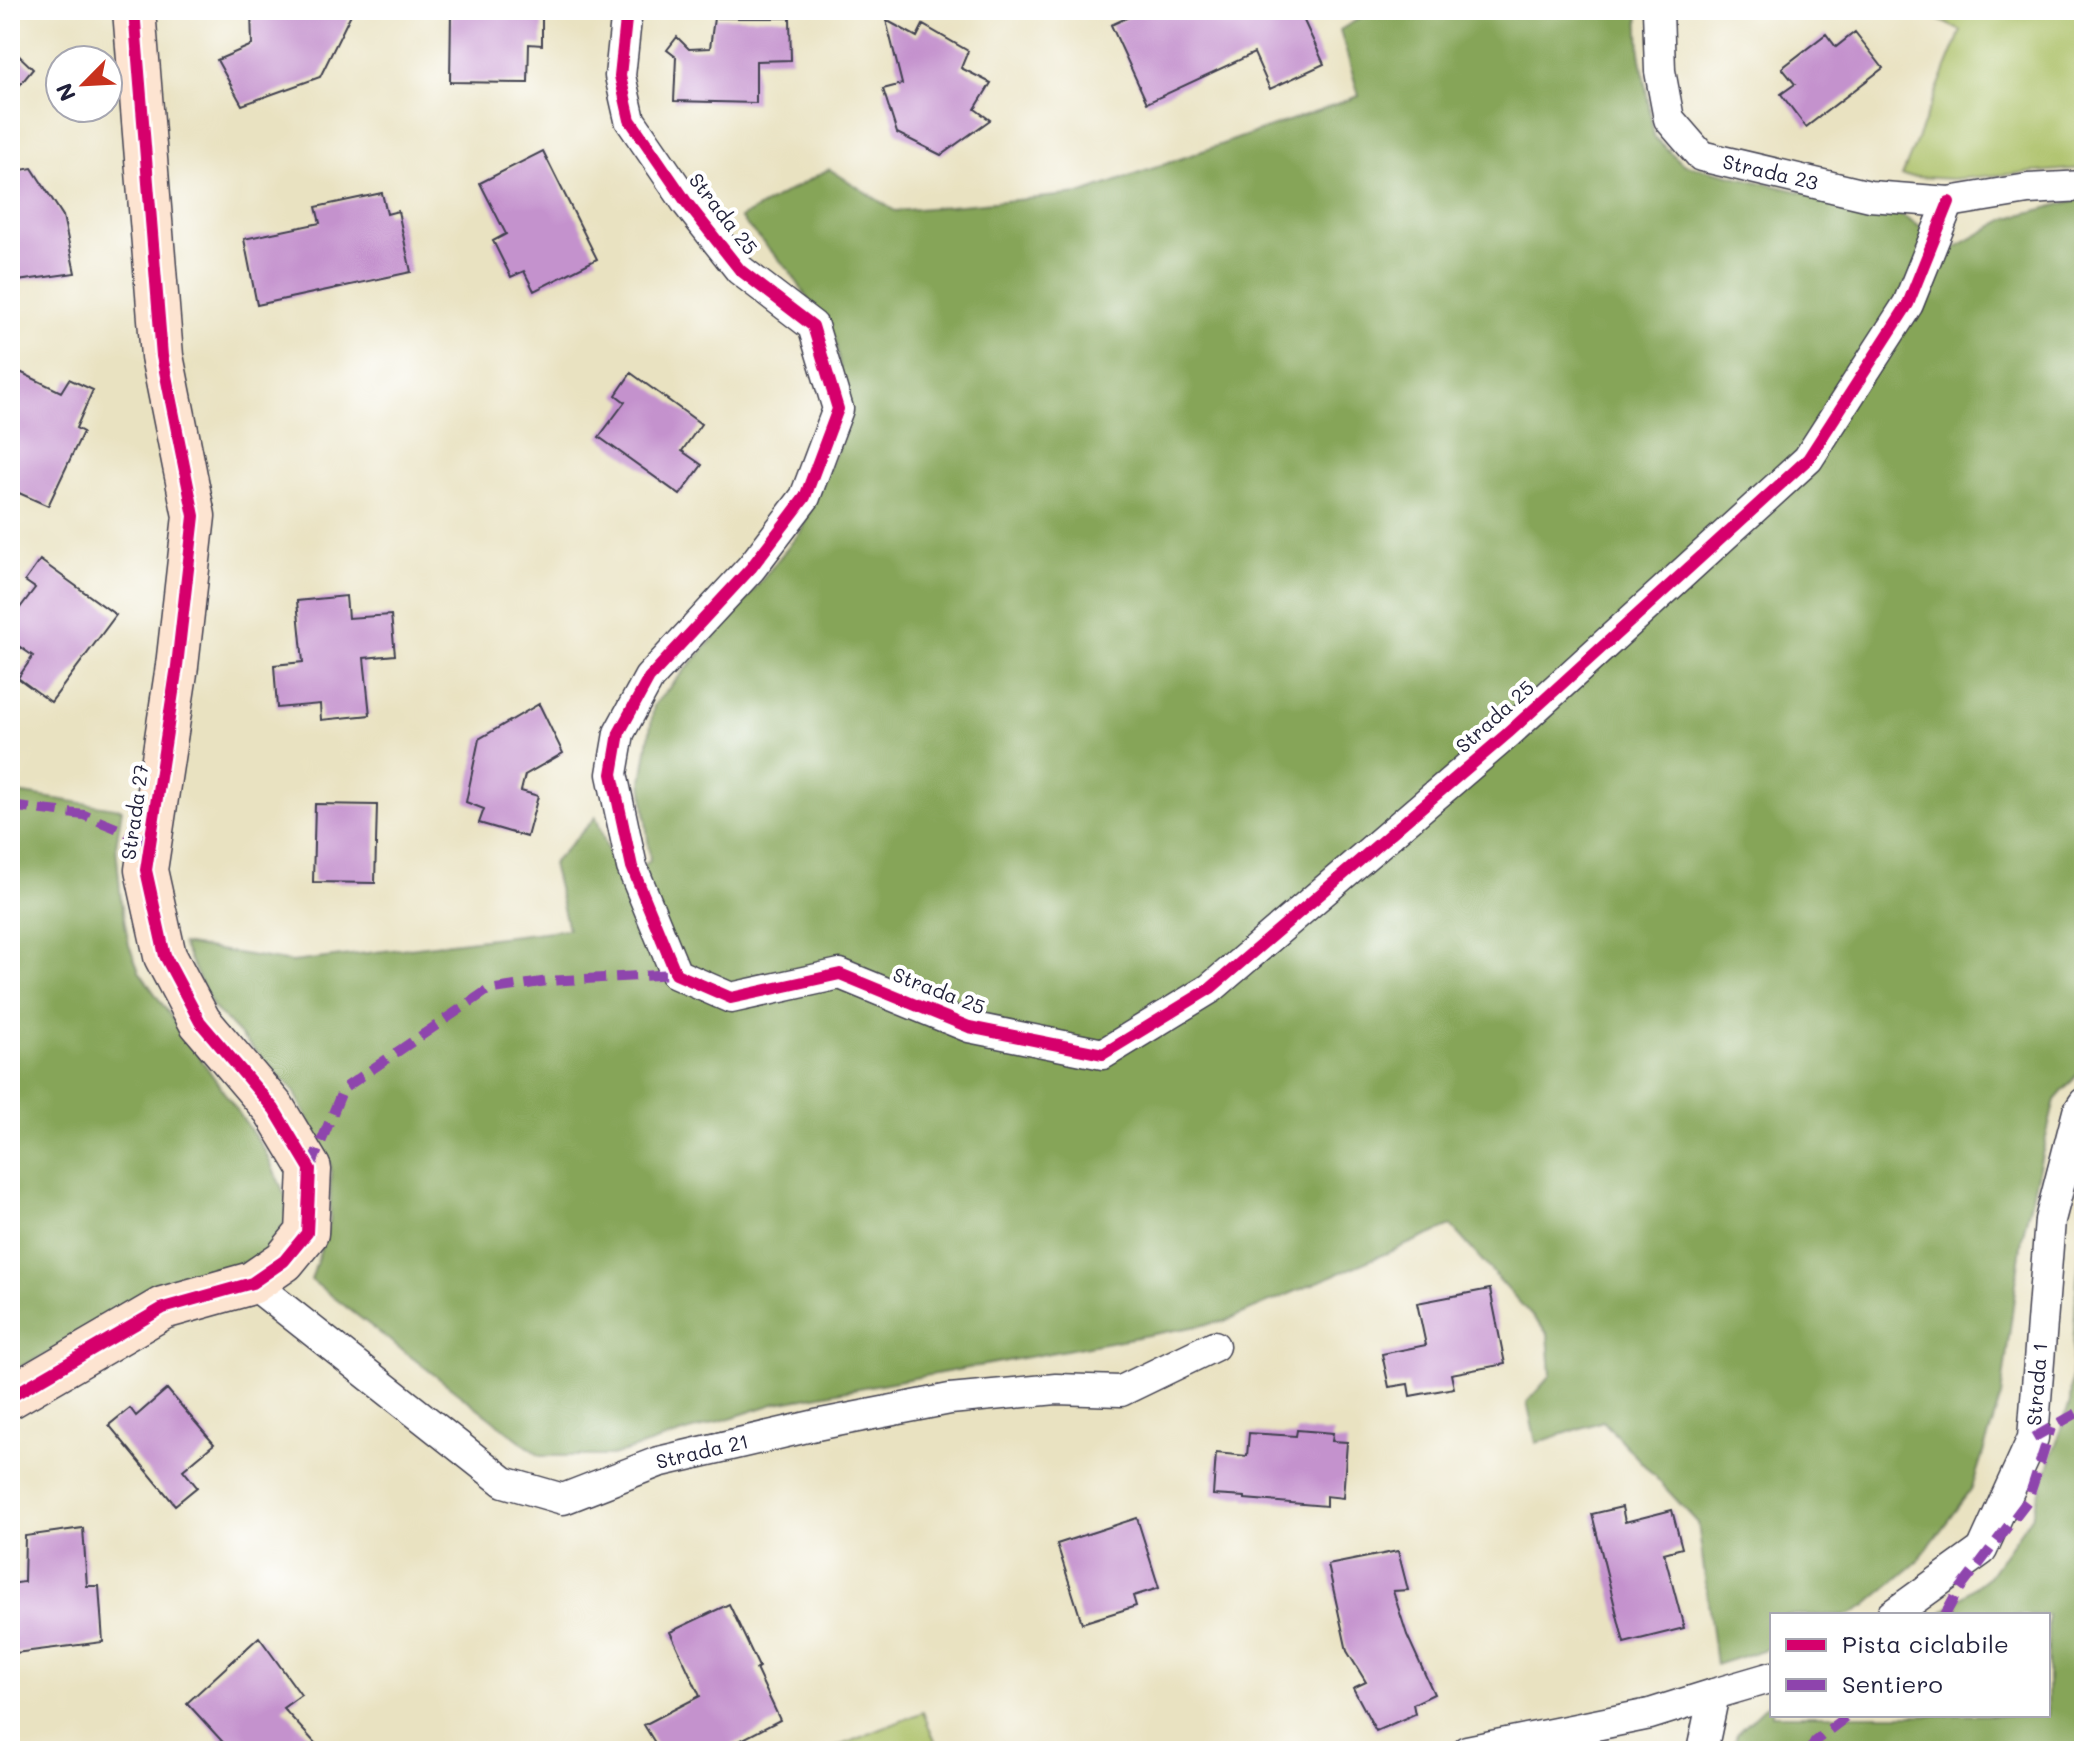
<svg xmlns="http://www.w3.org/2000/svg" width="2094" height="1761" font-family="Mali,sans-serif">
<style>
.green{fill:#a9be62;stroke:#66704e;stroke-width:2}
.forest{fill:#86a558;stroke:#54644a;stroke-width:2}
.building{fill:#c492cd}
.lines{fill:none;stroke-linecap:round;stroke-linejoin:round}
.street-casing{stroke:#403f4f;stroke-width:33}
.secondary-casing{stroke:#403f4f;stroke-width:45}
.street{stroke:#fff;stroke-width:30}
.secondary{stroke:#fde4d1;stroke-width:42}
.quiet{stroke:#8e44ad;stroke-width:10;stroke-dasharray:20 10;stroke-linecap:butt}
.cycleway-casing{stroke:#fff;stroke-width:17}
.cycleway{stroke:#d6006c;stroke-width:12}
.labels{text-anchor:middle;stroke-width:8;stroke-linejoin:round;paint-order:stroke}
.street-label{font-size:20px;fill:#22223b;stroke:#fff}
</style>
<rect width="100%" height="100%" fill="#fff"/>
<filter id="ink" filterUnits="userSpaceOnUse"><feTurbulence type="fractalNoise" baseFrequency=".0125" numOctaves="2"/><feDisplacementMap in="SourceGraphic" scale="16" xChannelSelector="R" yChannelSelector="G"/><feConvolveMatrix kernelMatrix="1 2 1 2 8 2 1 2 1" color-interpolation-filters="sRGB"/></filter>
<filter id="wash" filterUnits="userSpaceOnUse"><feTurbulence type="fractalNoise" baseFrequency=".006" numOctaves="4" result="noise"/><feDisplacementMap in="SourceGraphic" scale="32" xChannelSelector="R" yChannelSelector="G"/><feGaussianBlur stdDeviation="1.8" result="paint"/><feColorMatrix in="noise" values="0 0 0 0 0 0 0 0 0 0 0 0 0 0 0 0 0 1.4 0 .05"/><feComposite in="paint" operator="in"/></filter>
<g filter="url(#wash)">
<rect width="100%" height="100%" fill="#e9e2c1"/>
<path class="green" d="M1919,10H2084V168L1952,179L1902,176L1961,31Z
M923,1712L939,1751H827Z"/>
<path class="forest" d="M1374,10H1638L1640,52L1654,137L1683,164L1902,216L1954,248L2008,218L2077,200H2084V1067L2055,1100L2022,1238L2001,1396L1972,1488L1917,1562L1865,1606L1849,1615H1772V1647L1716,1665L1698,1523L1603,1421L1536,1443L1527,1402L1551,1375L1548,1334L1451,1226L1225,1321L777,1403L612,1456H540L311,1280L330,1221L331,1164L294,1091L213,1007L182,944L292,962L568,929L552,864L596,817L618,880L650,861L642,781L654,705L735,614L801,531L850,421L835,339L789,270L740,218L829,169L895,211L1080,194L1359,96L1340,30Z
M10,792L122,809L116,846L121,901L129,945L139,971L264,1149L286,1197L287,1219L272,1244L263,1255L194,1282L10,1372Z
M2084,1222V1751H1731L1736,1735L1768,1704L1772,1702V1715H2048V1615H1938L1989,1576L2032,1515L2070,1402L2077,1279Z"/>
<g id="blocks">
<path class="building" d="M251,10H353L320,77L242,105L217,60L252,45Z
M451,10H542V45L529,44L528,83L450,82Z
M1144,10H1299L1324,64L1270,89L1254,53L1147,103L1111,25Z
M714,18H790L791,60L756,61V103L674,101L676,57L667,50L677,37L689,49L710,48Z
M886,20L917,37L923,25L968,51L961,68L991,83L975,109L990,120L941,155L897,133L883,89L902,84Z
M1855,32L1883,68L1806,127L1781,94L1795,84L1782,68L1826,34L1836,47Z
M10,47L33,69L10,97Z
M543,151L597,259L534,291L524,271L511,277L493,241L506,234L480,183Z
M32,168L63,216L75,273L10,282V172Z
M382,193L387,214L398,211L411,272L257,305L244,239L320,223L316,207Z
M20,372L61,392L69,379L93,390L76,428L83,432L48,506L10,489V393Z
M631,373L701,424L682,451L702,465L680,495L599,437L625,402L616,395Z
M40,560L116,615L51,702L18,678L33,656L10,640V621L35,588L25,581Z
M346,596L348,618L391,615L395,655L364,658L370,715L321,720L320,704L277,708L274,665L303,662L297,601Z
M539,704L563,753L525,775L521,791L538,796L527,837L479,823L484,809L466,802L479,739Z
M315,804L377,805L375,883L313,882Z
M1490,1289L1505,1364L1451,1374L1454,1388L1410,1396L1408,1384L1389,1387L1382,1354L1426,1345L1417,1303Z
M167,1389L214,1444L183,1470L197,1487L175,1505L109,1425L130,1408L136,1416Z
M1297,1430L1333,1433L1332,1441L1347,1442L1343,1498L1326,1496V1506L1245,1499V1497L1213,1495L1216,1453L1247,1456L1249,1433L1296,1436Z
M1622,1507L1625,1522L1672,1510L1682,1548L1664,1553L1684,1628L1624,1643L1592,1514Z
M1137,1518L1159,1588L1133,1596L1136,1606L1082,1623L1057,1544Z
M83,1528L87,1586H99L103,1642L15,1653L10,1652V1584L24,1582L25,1536Z
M1398,1551L1408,1590L1393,1591L1407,1635L1434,1694L1413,1704L1415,1714L1376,1731L1353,1688L1366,1682L1347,1651L1328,1565Z
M729,1604L759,1667L756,1669L780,1720L720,1751H660L644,1725L700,1696L670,1632Z
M259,1637L301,1695L283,1708L315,1743L306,1751H231L187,1703Z"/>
</g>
</g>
<g filter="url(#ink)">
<use href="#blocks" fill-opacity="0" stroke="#403f4f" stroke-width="2"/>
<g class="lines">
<g class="street-casing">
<g id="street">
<path d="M627,10L620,76L630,120L687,203L740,270L813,326L838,409L805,497L751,568L649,678L619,733L612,774L632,867L676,974L731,998L840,974L969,1027L1103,1054L1211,988L1508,733L1808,459L1908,304L1949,202"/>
<path id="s1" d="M1658,10L1660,71L1669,119L1701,156L1870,196L1949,202L2028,189L2084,186"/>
<path id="s2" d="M252,1283L504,1482L563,1499L658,1462L816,1425L950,1399L1056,1389L1121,1391L1214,1346"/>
<path id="s3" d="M1892,1615L1982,1550L2033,1438L2050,1220L2078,1112L2084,1103"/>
<path d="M1467,1751L1650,1714L1714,1694"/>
<path d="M1702,1751L1714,1694L1772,1677"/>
</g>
</g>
<g class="secondary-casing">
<path id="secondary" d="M10,1397L163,1308L252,1283L284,1261L307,1233L310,1169L274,1109L200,1022L165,956L146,870L177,666L194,516L162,356L134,10"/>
</g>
<use href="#street" class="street"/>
<use href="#secondary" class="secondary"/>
<path class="quiet" d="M10,806L84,815L150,842
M310,1169L343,1089L488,990L548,981L676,974
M2033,1438L2084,1409
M1945,1615L1957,1593L2028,1500L2051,1428
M1809,1751L1815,1741L1849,1715"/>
<g class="cycleway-casing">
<path id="cycleway" d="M627,10L620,76L630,120L687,203L740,270L813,326L838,409L805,497L751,568L649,678L619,733L612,774L632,867L676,974L731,998L840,974L969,1027L1103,1054L1211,988L1508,733L1808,459L1908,304L1949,202
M10,1397L163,1308L252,1283L284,1261L307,1233L310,1169L274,1109L200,1022L165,956L146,870L177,666L194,516L162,356L134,10"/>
</g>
<use href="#cycleway" class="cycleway"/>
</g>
</g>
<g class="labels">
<g class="street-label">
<text dy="7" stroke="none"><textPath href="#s1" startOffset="230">Strada 23</textPath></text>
<text transform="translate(723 214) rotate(52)" y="7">Strada 25</text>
<text transform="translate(1495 717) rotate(-42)" y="7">Strada 25</text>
<text transform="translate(135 812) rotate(-82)" y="7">Strada 27</text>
<text transform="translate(939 991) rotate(21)" y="7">Strada 25</text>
<text dy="7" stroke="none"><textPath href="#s3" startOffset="288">Strada 1</textPath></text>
<text dy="7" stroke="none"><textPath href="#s2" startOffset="530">Strada 21</textPath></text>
</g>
</g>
<rect width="2094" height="1761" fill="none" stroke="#fff" stroke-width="40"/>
<rect x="1770" y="1613" width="280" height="104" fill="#ffffff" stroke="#a7a7b1" stroke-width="2"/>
<rect x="1786" y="1639" width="40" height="12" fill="#d6006c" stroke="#a7a7b1" stroke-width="2"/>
<text x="1842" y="1653" font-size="24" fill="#22223b">Pista ciclabile</text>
<rect x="1786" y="1679" width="40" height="12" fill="#8e44ad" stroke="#a7a7b1" stroke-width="2"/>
<text x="1842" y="1693" font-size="24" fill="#22223b">Sentiero</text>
<g transform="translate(84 84) rotate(246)"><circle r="38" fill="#ffffff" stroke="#a7a7b1" stroke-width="2"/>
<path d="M0-6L14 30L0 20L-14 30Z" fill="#c8321e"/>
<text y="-12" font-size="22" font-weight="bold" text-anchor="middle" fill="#22223b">N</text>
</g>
</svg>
